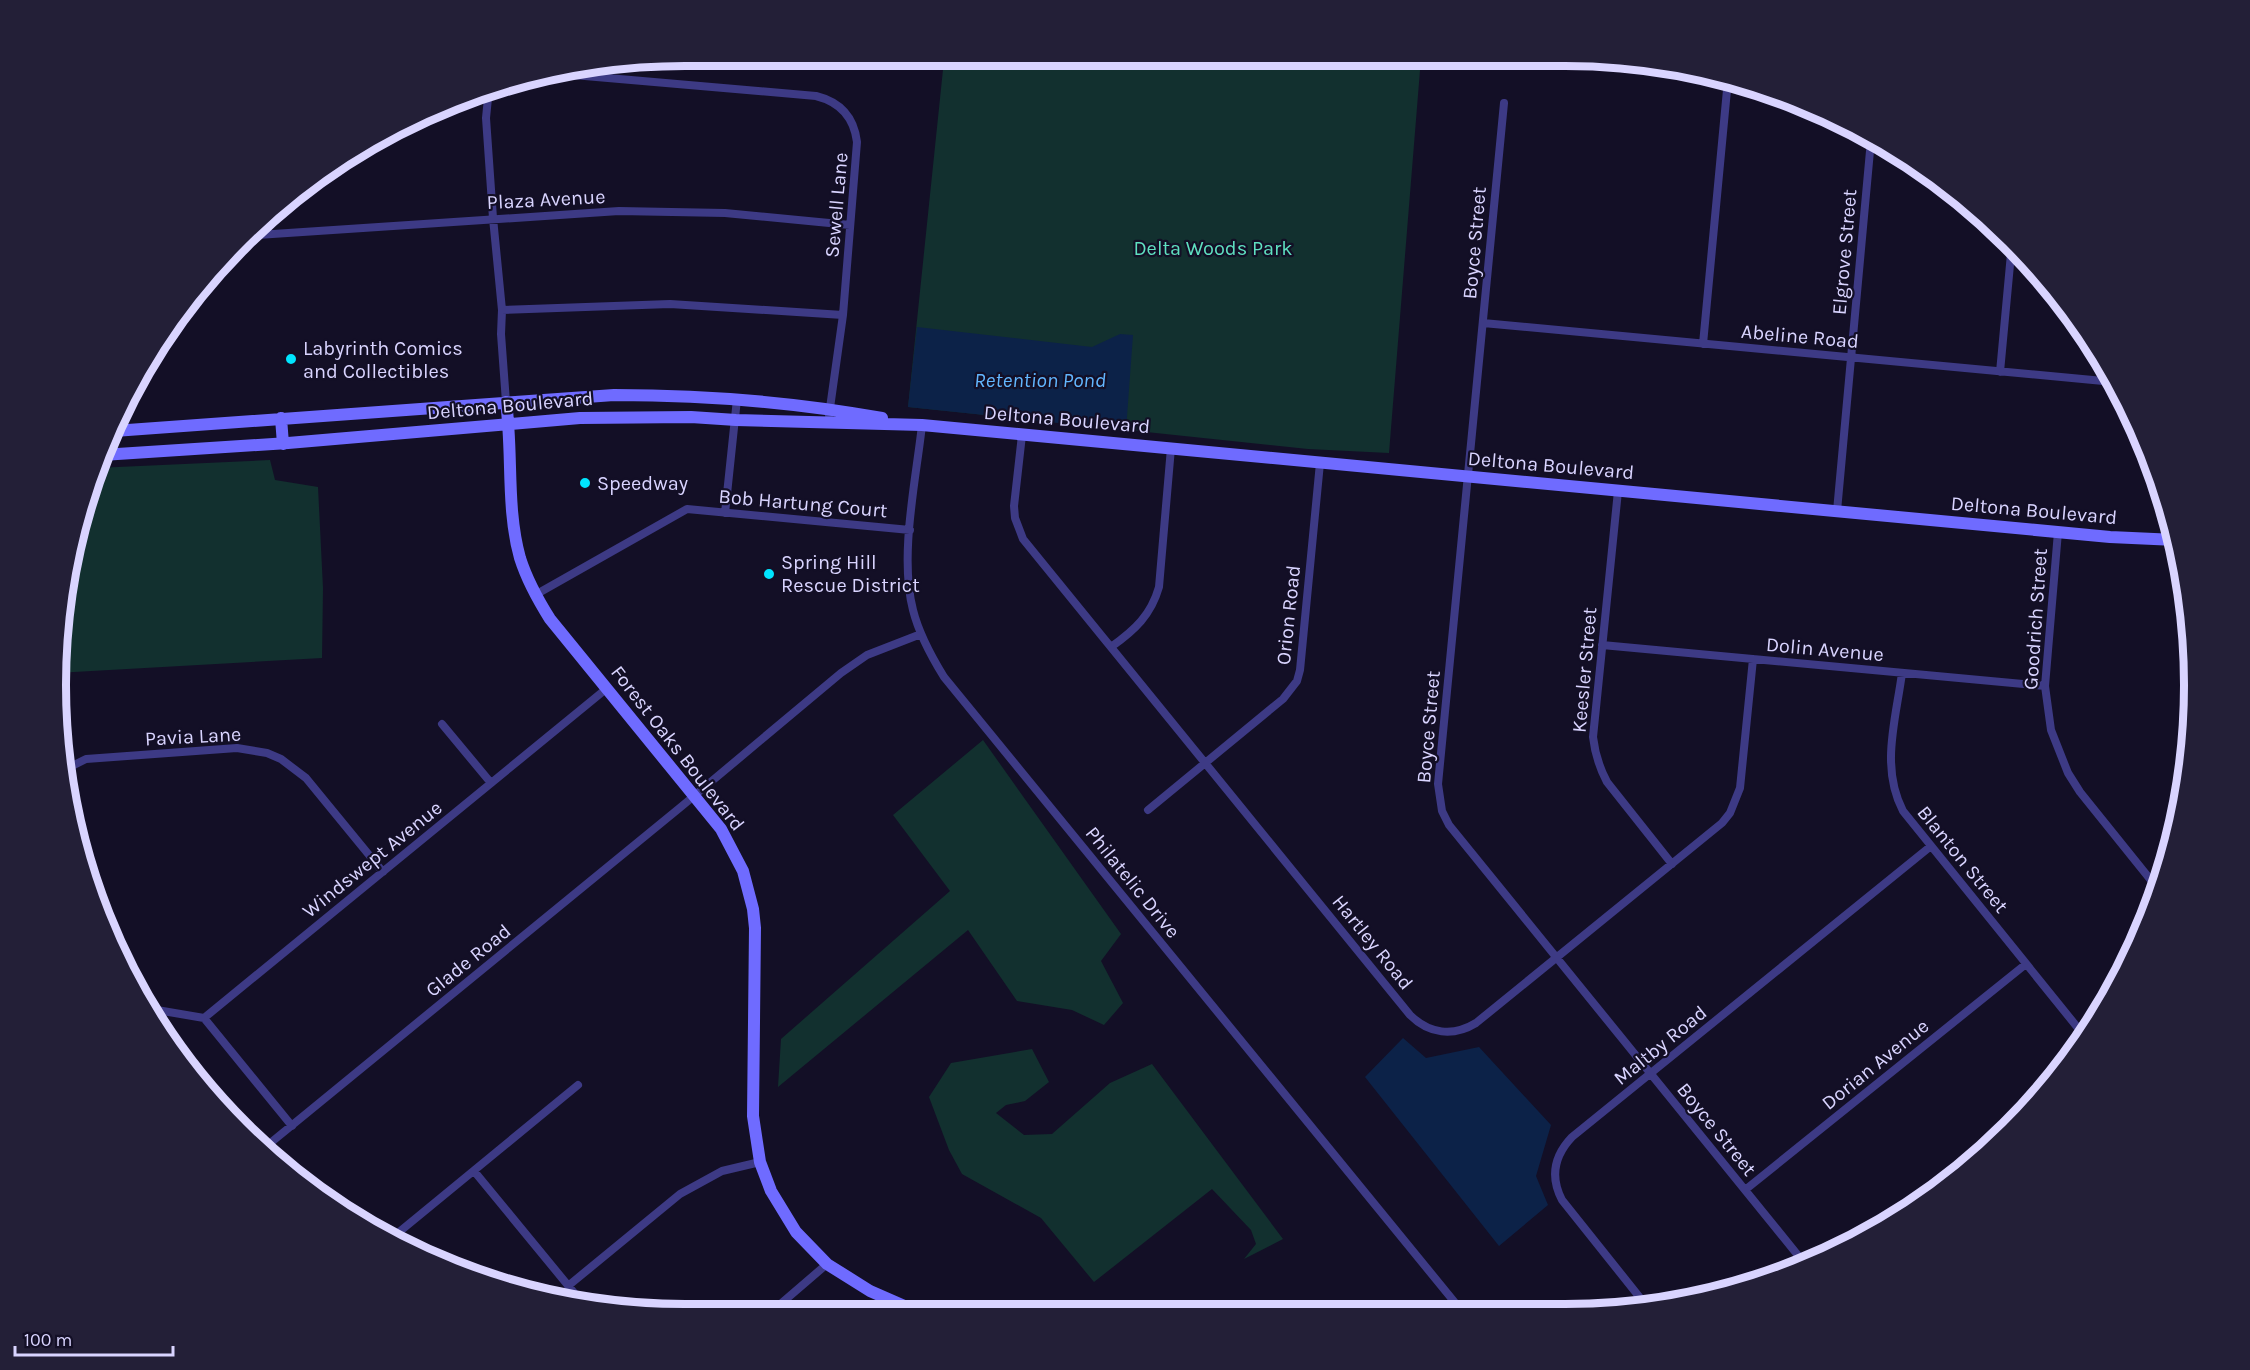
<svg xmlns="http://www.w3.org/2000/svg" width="2250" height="1370" font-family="Karla,sans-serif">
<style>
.green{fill:#12302f}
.water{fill:#0c2248}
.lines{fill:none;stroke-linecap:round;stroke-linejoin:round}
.street{stroke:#3d3a85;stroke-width:8}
.secondary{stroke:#6f6bff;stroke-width:12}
.poi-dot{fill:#00e5ff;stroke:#130f26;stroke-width:2}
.labels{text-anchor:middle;stroke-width:4.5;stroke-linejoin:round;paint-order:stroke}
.street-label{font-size:20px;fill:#d9d4ff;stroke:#130f26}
.park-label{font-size:20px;fill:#5fe0c0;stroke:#130f26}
.poi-label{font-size:20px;fill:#d9d4ff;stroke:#130f26;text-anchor:start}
.water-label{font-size:21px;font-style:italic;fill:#62b6ff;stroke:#130f26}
.rim{fill:none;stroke:#d9d4ff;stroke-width:8}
</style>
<rect width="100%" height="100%" fill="#130f26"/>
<path class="green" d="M1421,58L1389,453L1308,449L908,407L944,60Z
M270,460L275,480L318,487L323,588L322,658L56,673L61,602L89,483L96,468Z
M983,740L1121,934L1101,961L1123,1003L1104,1025L1072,1010L1017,1001L968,930L778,1087L781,1039L950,891L893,815Z
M1032,1049L1049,1082L1025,1101L1006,1105L996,1113L1024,1135L1052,1134L1110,1083L1152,1064L1283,1239L1244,1259L1256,1244L1251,1230L1212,1189L1094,1282L1041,1218L962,1174L949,1150L929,1097L951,1063Z"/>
<path class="water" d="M917,327L1092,347L1120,334L1133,335L1126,430L908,407Z
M1403,1038L1426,1058L1479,1047L1551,1125L1536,1176L1548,1205L1499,1246L1365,1077Z"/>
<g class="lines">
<path class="street" d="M550,73L816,96C840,102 854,117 857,142L843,315L829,415
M489,88L486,118L493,218L502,310L501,334L506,402
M1504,103L1438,784L1442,811L1449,825L1805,1264
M244,236L619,211L725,213L850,225
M502,310L670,304L843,315
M1483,323L2114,382
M1703,344L1727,90L1730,81
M2000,372L2012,243
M922,425C916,480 899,556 913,610C919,634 931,656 944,677L1461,1310
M1022,435L1014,506L1015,518L1023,539L1410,1015C1429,1034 1453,1037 1476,1023L1722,823L1730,813L1740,788L1753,659
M1618,491L1593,737C1595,754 1599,767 1607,782L1672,864
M1837,511L1871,140
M725,513L737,399
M2058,532L2045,686L2051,730L2068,773L2080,792L2158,889
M535,595L687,509L910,530
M1602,645L2045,686
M1111,647C1135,630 1151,615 1159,587L1171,448
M1902,673C1896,719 1880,767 1903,811L2086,1038
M442,724L491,783
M64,770L86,759L237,748L267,753L281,759L306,778L383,872
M1148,810L1283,699L1297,681L1300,670L1320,463
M74,833L85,862L94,899
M145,1008L204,1018L606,689
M204,1018L292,1126
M263,1149L682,806L841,673L867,655L921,634
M474,1171L580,1300
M1745,1190L2026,964
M393,1237L578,1085
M568,1286L680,1194L722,1171L760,1162
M1649,1309L1562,1200C1550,1177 1554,1156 1572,1137L1931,846
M770,1313L827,1264"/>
<path class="secondary" d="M506,402C513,453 506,508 520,558C527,580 538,600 550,619L721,829L743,871L753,909L755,928L753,1116L760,1162L771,1191L796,1232L827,1264L870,1291L918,1312
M281,418L283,444
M114,431L614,395C705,395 794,402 882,418
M102,455L288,443L580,418L691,417L736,420L922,425L2110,537L2176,540"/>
</g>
<g class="poi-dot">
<circle cx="291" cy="359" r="6"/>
<circle cx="585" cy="483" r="6"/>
<circle cx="769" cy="574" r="6"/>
</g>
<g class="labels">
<g class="street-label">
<text transform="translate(546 199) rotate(-3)" y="7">Plaza Avenue</text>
<text transform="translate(836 205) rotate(-85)" y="7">Sewell Lane</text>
<text transform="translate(1474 243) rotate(-85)" y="7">Boyce Street</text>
<text transform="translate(1844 252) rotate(-85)" y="7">Elgrove Street</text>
<text transform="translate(1800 336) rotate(5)" y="7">Abeline Road</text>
<text transform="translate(510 405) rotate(-5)" y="7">Deltona Boulevard</text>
<text transform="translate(1067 419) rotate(5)" y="7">Deltona Boulevard</text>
<text transform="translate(1551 465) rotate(5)" y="7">Deltona Boulevard</text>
<text transform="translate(803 503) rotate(5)" y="7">Bob Hartung Court</text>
<text transform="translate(2034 510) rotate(5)" y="7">Deltona Boulevard</text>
<text transform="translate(1288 615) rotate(-84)" y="7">Orion Road</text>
<text transform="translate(2035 619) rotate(-86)" y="7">Goodrich Street</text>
<text transform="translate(1825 649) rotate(5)" y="7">Dolin Avenue</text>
<text transform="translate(1584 670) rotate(-85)" y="7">Keesler Street</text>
<text transform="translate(1428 727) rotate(-85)" y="7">Boyce Street</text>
<text transform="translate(193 736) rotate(-3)" y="7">Pavia Lane</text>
<text transform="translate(678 748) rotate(52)" y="7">Forest Oaks Boulevard</text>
<text transform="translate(372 859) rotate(-39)" y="7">Windswept Avenue</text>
<text transform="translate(1963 859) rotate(51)" y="7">Blanton Street</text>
<text transform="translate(1133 882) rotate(51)" y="7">Philatelic Drive</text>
<text transform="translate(1373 942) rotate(51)" y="7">Hartley Road</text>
<text transform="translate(468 960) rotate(-39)" y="7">Glade Road</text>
<text transform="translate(1660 1045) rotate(-39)" y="7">Maltby Road</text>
<text transform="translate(1875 1064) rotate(-39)" y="7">Dorian Avenue</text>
<text transform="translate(1717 1129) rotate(51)" y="7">Boyce Street</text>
</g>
<g class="park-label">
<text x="1213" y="255">Delta Woods Park</text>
</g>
<g class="poi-label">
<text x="303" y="355">Labyrinth Comics<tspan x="303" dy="23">and Collectibles</tspan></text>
<text x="597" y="490">Speedway</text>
<text x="781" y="569">Spring Hill<tspan x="781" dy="23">Rescue District</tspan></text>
</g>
<g class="water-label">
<text x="1040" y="387">Retention Pond</text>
</g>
</g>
<path d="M0 0H2250V1370H0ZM685 66H1565A619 619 0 0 1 2184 685V685A619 619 0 0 1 1565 1304H685A619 619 0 0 1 66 685V685A619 619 0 0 1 685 66Z" fill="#231f37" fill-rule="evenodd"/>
<path class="rim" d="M685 66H1565A619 619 0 0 1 2184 685V685A619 619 0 0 1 1565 1304H685A619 619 0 0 1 66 685V685A619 619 0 0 1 685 66Z"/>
<path d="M15 1346v9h158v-9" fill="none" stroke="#d9d4ff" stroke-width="3"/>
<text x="24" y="1346" font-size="18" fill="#d9d4ff" stroke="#130f26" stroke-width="4.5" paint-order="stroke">100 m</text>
</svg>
